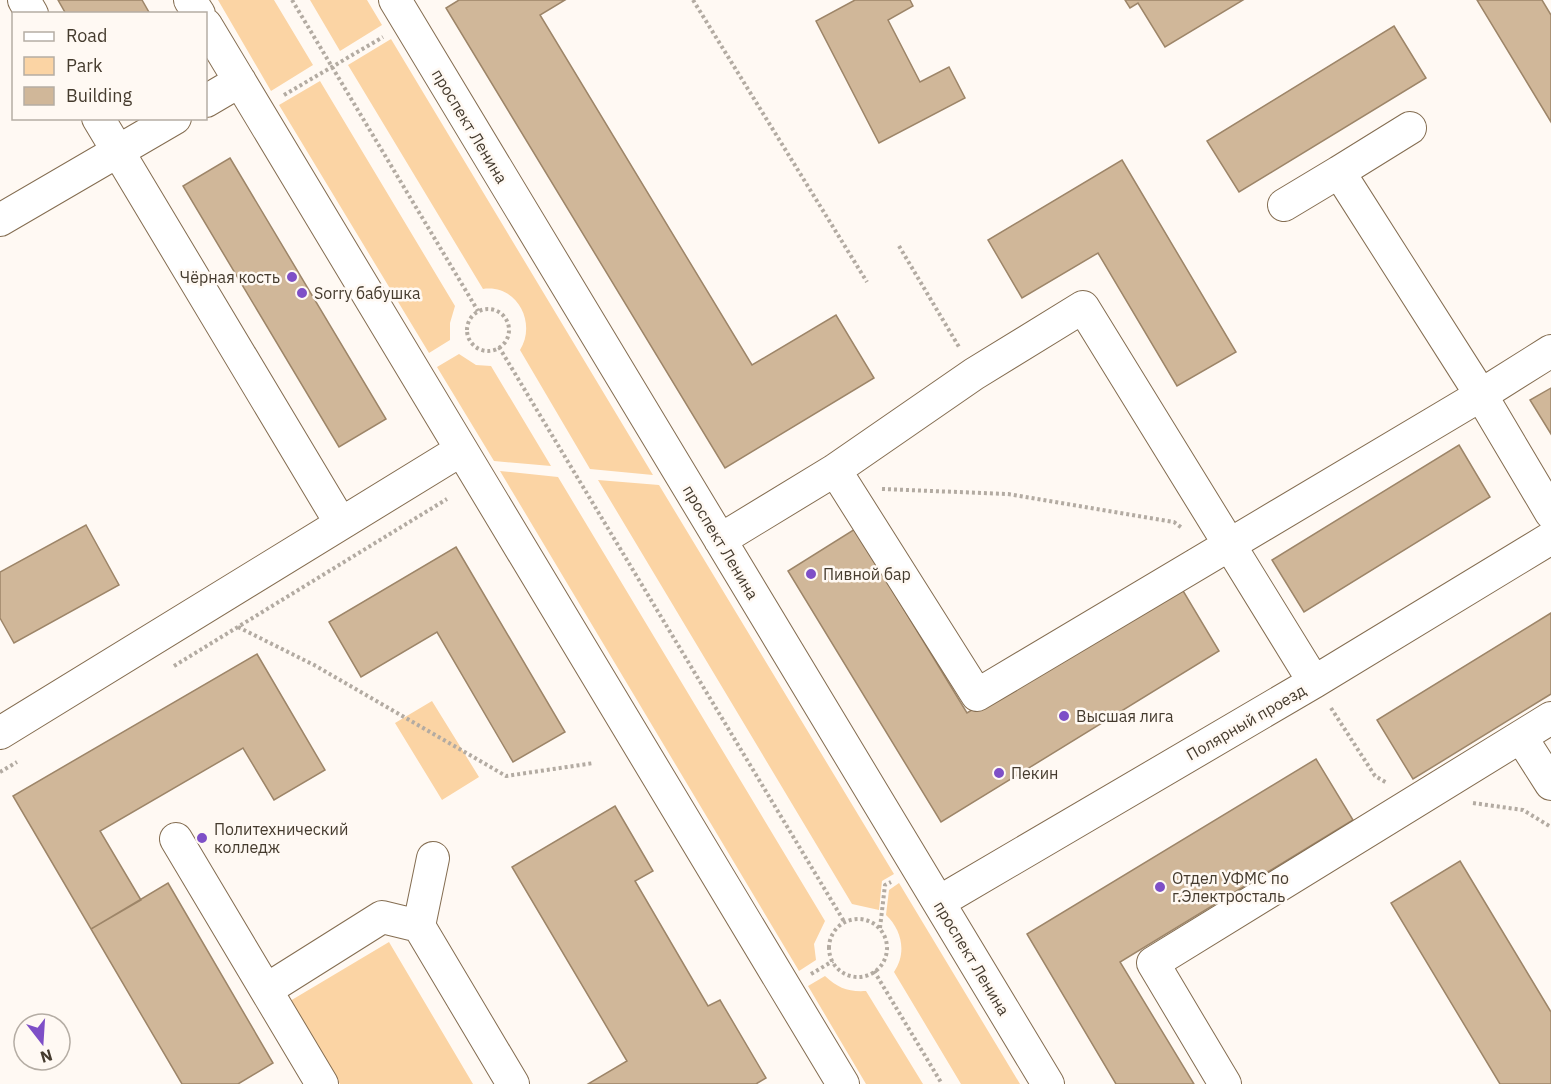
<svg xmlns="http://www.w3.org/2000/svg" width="1551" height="1084" font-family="'IBM Plex Sans',sans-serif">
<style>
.green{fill:#fbd4a4}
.building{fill:#d0b799;stroke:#9d8568;stroke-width:1.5}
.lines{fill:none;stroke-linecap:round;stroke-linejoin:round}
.minor-casing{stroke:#846d51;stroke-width:34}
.path{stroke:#b3aba2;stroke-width:4;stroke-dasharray:3 3;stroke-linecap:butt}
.minor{stroke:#fff;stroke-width:32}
.poi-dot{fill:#7e4fc7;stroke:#fff9f3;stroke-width:2}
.labels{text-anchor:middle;stroke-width:5;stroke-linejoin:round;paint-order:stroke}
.street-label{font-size:16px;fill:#453b2e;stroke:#fff9f3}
.poi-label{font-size:16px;fill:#453b2e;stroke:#fff9f3;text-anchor:start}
</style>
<rect width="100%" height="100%" fill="#fff9f3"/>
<path class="green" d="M218,0H274L313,65L271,91Z
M310,0H367L382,25L340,51Z
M391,39L653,475L590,469L520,350C537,323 517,284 483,289L348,65Z
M320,81L455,306L450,323V340L429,353L279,105Z
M459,354L476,365L491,366L551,466L494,461L437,367Z
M500,471L558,477L825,921L814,944L816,960L799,971Z
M598,480L659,485L894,874L882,881L879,910L852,904Z
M432,701L479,777L442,800L395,723Z
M899,883L1020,1084H961L894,972C907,953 902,930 886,915L889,890Z
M389,942L473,1084H340L290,1001Z
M825,976C838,988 848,992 866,991L923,1084H866L808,986Z"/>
<path class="building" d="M58,0H142L150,14H66Z
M459,0H565L540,15L752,365L836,315L874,378L725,468L446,8Z
M855,0H910L913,6L888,20L920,82L949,67L965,98L879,143L816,21Z
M1125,0H1243L1165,47L1138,3L1130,8Z
M1477,0H1542L1551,15V122Z
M1394,26L1426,78L1239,192L1207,141Z
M230,158L386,419L339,447L183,186Z
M1122,160L1236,352L1177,386L1098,253L1022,298L988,240Z
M1551,388V434L1530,400Z
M1459,445L1490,497L1304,612L1272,560Z
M86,525L119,585L14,643L0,618V572Z
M855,529L967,713L1179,584L1219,651L941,822L788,571Z
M456,547L565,732L513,762L437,632L361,677L329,622Z
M1551,613V694L1413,779L1377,720Z
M257,654L325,770L274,800L243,748L100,831L141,900L91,929L13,796Z
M1316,759L1353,820L1120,962L1194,1084H1116L1027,934Z
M615,806L653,871L635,881L708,1006L720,1000L766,1078L756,1084H588L627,1061L512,867Z
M1460,861L1551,1012V1084H1500L1391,903Z
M168,883L273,1063L238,1084H182L91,929Z"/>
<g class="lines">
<g class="minor-casing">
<path id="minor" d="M24,0L32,14
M190,0L199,14
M395,0L1048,1084
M206,25L843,1084
M206,101L240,81
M98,118L340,522
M1339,172L1410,128
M1284,205L1339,172L1481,395L1551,351
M0,220L175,118
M835,470L977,695L1481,395L1551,513
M720,540L835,470L974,374L1083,307L1314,682
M0,733L461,450
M1521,737L1551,784
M176,839L322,1084
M433,858L419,926L513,1084
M939,902L1314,682L1551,538
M266,990L382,917L419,926
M1225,1084L1153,963L1551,718"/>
</g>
<path class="path" d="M292,0L478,311
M693,0L867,282
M284,95L383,37
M899,246L959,347
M467 330a21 21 0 1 1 42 0a21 21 0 1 1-42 0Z
M499,347L845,923
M882,489L1008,494L1174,522L1182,528
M238,627L316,666L506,776L594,763
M174,666L447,499
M1331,708L1375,776L1387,783
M0,772L17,762
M1473,803L1523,810L1551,827
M829 948a29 29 0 1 1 58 0a29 29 0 1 1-58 0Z
M880,928L885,885L891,882
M874,971L942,1084
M811,974L833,961"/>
<use href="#minor" class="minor"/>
</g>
<g class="poi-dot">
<circle cx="292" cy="277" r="6"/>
<circle cx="302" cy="293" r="6"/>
<circle cx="811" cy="574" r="6"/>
<circle cx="1064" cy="716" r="6"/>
<circle cx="999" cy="773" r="6"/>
<circle cx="202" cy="838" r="6"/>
<circle cx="1160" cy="887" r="6"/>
</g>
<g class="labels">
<g class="street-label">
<text transform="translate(470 126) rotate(59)" y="6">проспект Ленина</text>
<text transform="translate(721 542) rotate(59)" y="6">проспект Ленина</text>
<text transform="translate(1246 722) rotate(-30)" y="6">Полярный проезд</text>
<text transform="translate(972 958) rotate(59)" y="6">проспект Ленина</text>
</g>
<g class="poi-label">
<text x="280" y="283" text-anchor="end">Чёрная кость</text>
<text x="314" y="299">Sorry бабушка</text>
<text x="823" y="580">Пивной бар</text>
<text x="1076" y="722">Высшая лига</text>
<text x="1011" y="779">Пекин</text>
<text x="214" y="835">Политехнический<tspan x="214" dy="18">колледж</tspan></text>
<text x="1172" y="884">Отдел УФМС по<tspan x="1172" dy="18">г.Электросталь</tspan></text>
</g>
</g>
<rect x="12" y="12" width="195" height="108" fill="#fff9f3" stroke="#b5ada4" stroke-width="1.5"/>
<rect x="24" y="32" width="30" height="9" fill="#ffffff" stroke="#b5ada4" stroke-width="1.5"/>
<text x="66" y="42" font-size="18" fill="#453b2e">Road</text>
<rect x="24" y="57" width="30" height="18" fill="#fbd4a4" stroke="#b5ada4" stroke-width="1.5"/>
<text x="66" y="72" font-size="18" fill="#453b2e">Park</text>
<rect x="24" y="87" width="30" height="18" fill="#d0b799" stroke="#b5ada4" stroke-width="1.5"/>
<text x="66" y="102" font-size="18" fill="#453b2e">Building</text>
<g transform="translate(42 1042) rotate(163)"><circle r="28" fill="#fff9f3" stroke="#b5ada4" stroke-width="1.5"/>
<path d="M0-4.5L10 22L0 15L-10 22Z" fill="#7e4fc7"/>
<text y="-9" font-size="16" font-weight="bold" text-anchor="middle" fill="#453b2e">N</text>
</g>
</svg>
